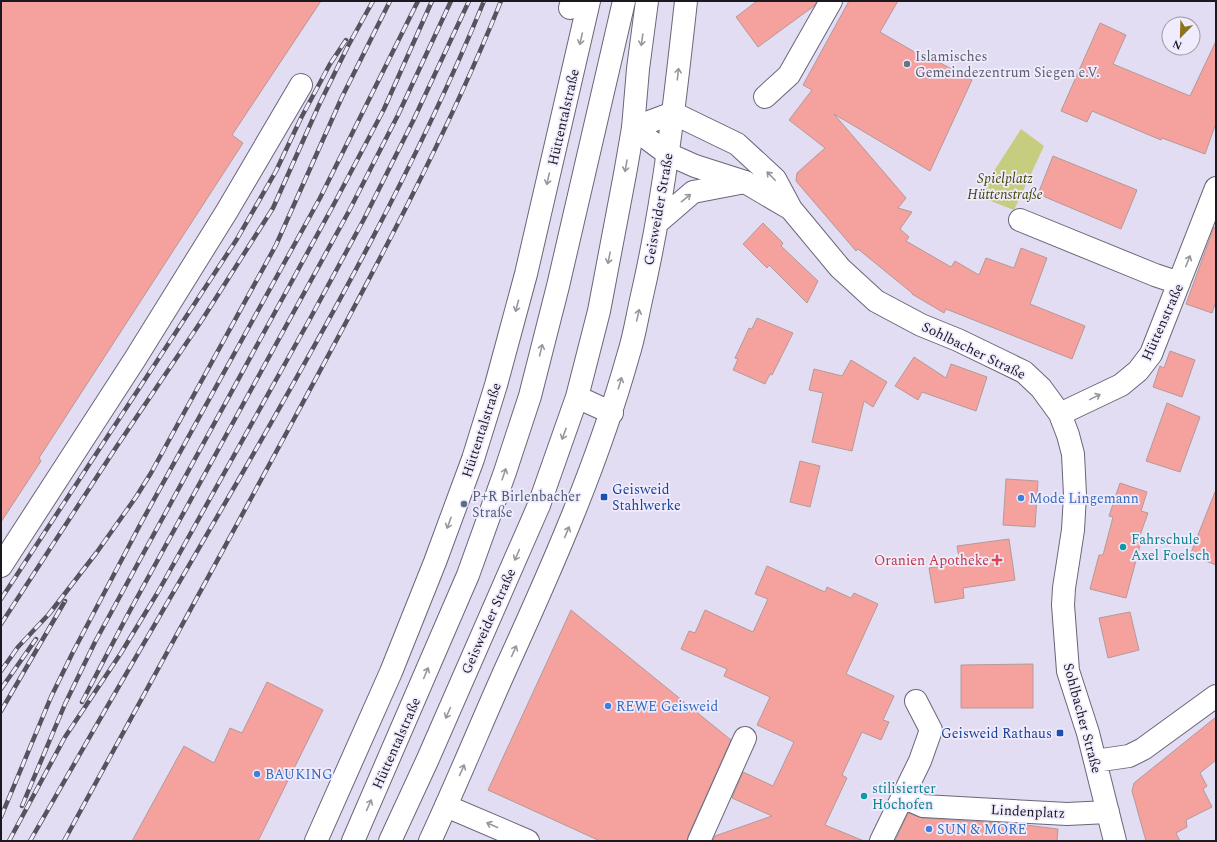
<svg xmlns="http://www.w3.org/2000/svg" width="1217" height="842" font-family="Spectral,serif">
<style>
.green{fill:#c6cd7f}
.building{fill:#f5a19d;stroke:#b39a98}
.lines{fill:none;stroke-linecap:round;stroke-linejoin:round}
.minor-casing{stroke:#6a6578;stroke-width:24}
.major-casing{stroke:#6a6578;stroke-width:24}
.highway-casing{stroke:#6a6578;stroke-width:24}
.minor{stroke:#fff;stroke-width:22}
.major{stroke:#fff;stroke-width:22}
.highway{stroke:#fff;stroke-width:22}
.rail-casing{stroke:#56525e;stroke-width:4.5}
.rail{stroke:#f0ebfd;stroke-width:3;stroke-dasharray:9;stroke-linecap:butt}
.oneway{stroke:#98979b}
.worship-dot{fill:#6b7280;stroke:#f0ebfd;stroke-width:1.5}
.transit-dot{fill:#1a4fb4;stroke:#f0ebfd;stroke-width:1.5}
.shop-dot{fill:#3f7fe0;stroke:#f0ebfd;stroke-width:1.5}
.service-dot{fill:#5c6f8a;stroke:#f0ebfd;stroke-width:1.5}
.culture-dot{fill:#0f9aa8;stroke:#f0ebfd;stroke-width:1.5}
.health-dot{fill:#e0444e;stroke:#f0ebfd;stroke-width:1.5}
.labels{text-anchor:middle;stroke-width:3.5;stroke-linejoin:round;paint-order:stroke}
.worship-label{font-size:14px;fill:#5b616d;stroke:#f0ebfd;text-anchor:start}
.street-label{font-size:14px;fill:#1b1820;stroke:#f0ebfd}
.park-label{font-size:14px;font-style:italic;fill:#424507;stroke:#f0ebfd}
.transit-label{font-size:14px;fill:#164399;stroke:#f0ebfd;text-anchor:start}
.service-label{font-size:14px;fill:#4e5e75;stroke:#f0ebfd;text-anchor:start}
.shop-label{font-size:14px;fill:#366cbe;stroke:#f0ebfd;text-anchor:start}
.culture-label{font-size:14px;fill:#0d838f;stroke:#f0ebfd;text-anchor:start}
.health-label{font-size:14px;fill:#be3a42;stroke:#f0ebfd;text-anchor:end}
</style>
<rect width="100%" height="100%" fill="#e3ddf3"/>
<path class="green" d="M1021,129L1044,146L1014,210L988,200L983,188Z"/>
<path class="building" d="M1,1H321L232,135L243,143L39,458L41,461L1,522Z
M757,1H817L814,6L758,47L736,17Z
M849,1H898L880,32L932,62L933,59L972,80L930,171L834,114L906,198L898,208L912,212L900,229L909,237L906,241L951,267L955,261L979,275L986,258L1014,268L1021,248L1047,258L1030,304L1085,326L1072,359L946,309L944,313L912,294V293L858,249L856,251L796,181L797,173L825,148L789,120L812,90L803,85Z
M1100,23L1126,35L1113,64L1190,96L1216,41V123L1205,154L1162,138L1161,140L1092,111L1087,122L1061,111Z
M1053,156L1137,190L1121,229L1038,194Z
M763,223L783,243L781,246L818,281L807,303L769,265L767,268L743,244Z
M1214,227L1216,228V301L1212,313L1186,304Z
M757,318L793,333L772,375L770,374L765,384L733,370L738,359L735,358L745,337L749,328L752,329Z
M1170,351L1195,360L1182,397L1153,387L1160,366L1164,368Z
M914,357L946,378L951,364L987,377L976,411L922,392L918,400L895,386Z
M851,360L887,382L873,407L864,401L852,451L812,442L823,393L809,390L814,369L842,376Z
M1167,403L1200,417L1180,472L1146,461Z
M800,461L820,466L810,507L790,502Z
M1006,479L1038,481L1035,527L1003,525Z
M1120,483L1147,492L1141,511L1148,513L1139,538H1142L1126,598L1090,589L1099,555H1103L1113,517L1109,516Z
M1215,492L1216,493V565L1190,555Z
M1009,539L1015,580L963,588L964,598L935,603L929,568L960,563L957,546Z
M767,566L825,592L827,587L851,598L854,593L878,604L846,674L894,696L883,720L889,722L881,740L862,732L842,775L847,778L825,825L864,841H713L715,836L772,816L732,798L743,772L773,786L794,742L757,725L770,697L724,676L727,669L681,649L689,631L695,633L705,610L753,632L768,599L755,594Z
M571,610L731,740L688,836L687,841H600L488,790Z
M1130,612L1139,650L1108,658L1099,618Z
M1033,664V708H961V665Z
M267,682L323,710L258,841H132L184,746L214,763L230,728L242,733Z
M1216,717V760L1200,773L1207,786L1203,789L1212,807L1186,820L1187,827L1176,833L1180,841H1146L1132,791L1134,783Z
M908,813L922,818L1018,824L1058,829L1057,841H895Z"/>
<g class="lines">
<g class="minor-casing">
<path id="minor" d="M570,8L572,1
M765,97L789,75L831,1
M633,128L673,113L737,144L775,179L791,209L840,268L876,301L921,325L958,340L1024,372L1041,388L1060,414L1068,435L1073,454L1075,495L1073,530L1064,588L1063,605L1068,671L1088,733L1115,841
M633,128L668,154L695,166L745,182L791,209
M1020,220L1155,275L1179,283
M1060,414L1121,385L1138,371L1151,354L1216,188
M1,566L135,359L227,211L301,85
M1095,761L1129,756L1143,749L1216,696
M903,797L923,806L1067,814L1108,812
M446,806L528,841
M699,841L745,738
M881,841L920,761L931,730L916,701"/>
</g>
<g class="major-casing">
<path id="major" d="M657,223L693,192L745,182
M577,397L612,413
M390,841L427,761L539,505L577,397L599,311L625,174L633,128L638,69L647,1
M430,841C457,783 481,724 507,666C553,565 598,463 628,356C634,338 637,318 641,300C664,201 675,101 686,1"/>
</g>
<g class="highway-casing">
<path id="highway" d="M316,841L391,672L435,562L473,459L496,385L526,274L589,1
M353,841L468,575L505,472L530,396L558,286L624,1"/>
</g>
<use href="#minor" class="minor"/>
<use href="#major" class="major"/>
<use href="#highway" class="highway"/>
<g class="rail-casing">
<path id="rail" d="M1,599L237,239L276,171L301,118L330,64L346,40
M1,624L115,449L202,320L273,208L319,105L348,46L373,1
M1,671L18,647L49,614L97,552L136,497L151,473L276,245L342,97L390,1
M1,689L36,639
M82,702L127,616L349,211L398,115L451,1
M1,711L65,601
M22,806L65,704L95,642L334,204L384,109L432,1
M1,817L51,697L72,654L141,523L320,198L418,1
M9,841L65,737L121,653L158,592L311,317L364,219L413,121L469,1
M30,841C99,720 169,600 239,479C328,324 416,167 484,1
M64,841C141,700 218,560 294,419C368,282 443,145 501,1"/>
</g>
<use href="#rail" class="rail"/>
</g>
<defs><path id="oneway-shaft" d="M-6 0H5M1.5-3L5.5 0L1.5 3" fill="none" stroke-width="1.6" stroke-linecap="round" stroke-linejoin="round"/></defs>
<g class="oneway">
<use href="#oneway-shaft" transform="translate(581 39) rotate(103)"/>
<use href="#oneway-shaft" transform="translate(642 40) rotate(98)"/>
<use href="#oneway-shaft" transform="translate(678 74) rotate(-83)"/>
<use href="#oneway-shaft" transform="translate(626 166) rotate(100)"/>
<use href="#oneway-shaft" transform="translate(771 176) rotate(-134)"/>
<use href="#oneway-shaft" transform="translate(548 179) rotate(103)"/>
<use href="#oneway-shaft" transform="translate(686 198) rotate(-39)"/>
<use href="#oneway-shaft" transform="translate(609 258) rotate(101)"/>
<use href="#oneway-shaft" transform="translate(1188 261) rotate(-68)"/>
<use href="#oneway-shaft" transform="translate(517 306) rotate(105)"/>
<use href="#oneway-shaft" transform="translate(638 315) rotate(-77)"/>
<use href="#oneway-shaft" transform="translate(541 350) rotate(-76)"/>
<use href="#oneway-shaft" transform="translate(620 383) rotate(-73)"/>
<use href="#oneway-shaft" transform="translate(1095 397) rotate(-26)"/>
<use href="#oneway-shaft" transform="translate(564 434) rotate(110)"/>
<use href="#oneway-shaft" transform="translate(504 474) rotate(-71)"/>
<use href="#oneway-shaft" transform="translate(449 523) rotate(110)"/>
<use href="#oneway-shaft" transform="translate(567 532) rotate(-67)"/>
<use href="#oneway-shaft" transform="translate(517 555) rotate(114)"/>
<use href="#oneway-shaft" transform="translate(514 651) rotate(-66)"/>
<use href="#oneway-shaft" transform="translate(426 673) rotate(-67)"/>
<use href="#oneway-shaft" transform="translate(448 713) rotate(114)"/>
<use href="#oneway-shaft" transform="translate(462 770) rotate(-66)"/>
<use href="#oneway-shaft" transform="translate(369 805) rotate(-66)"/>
<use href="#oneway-shaft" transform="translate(492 825) rotate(-156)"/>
</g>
<circle class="worship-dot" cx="907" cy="64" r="4"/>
<g class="transit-dot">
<rect x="600" y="493" width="8" height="8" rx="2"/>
<rect x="1056" y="729" width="8" height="8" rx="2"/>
</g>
<g class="shop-dot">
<circle cx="1021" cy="498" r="4"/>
<circle cx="608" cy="706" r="4"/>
<circle cx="257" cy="774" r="4"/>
<circle cx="929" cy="829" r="4"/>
</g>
<circle class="service-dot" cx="464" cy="504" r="4"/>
<g class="culture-dot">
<circle cx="1123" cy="547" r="4"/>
<circle cx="864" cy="796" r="4"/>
</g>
<path class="health-dot" d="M995 554h4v4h4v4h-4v4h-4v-4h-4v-4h4z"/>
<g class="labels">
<g class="worship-label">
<text x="915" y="61">Islamisches<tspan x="915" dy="16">Gemeindezentrum Siegen e.V.</tspan></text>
</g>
<g class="street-label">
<text transform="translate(563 117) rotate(-77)" y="5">Hüttentalstraße</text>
<text transform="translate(658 209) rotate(-80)" y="5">Geisweider Straße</text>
<text transform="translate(1162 322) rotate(-66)" y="5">Hüttenstraße</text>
<text transform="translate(974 350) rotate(26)" y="5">Sohlbacher Straße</text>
<text transform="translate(481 430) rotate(-72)" y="5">Hüttentalstraße</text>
<text transform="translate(488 621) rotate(-66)" y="5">Geisweider Straße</text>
<text transform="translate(1083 718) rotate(75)" y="5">Sohlbacher Straße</text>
<text transform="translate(396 743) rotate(-66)" y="5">Hüttentalstraße</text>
<text transform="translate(1028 811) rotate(3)" y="5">Lindenplatz</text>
</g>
<g class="park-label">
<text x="1005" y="183">Spielplatz<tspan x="1005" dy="16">Hüttenstraße</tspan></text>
</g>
<g class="transit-label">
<text x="612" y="494">Geisweid<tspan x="612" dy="16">Stahlwerke</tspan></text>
<text x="1052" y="738" text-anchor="end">Geisweid Rathaus</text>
</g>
<g class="service-label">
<text x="472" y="501">P+R Birlenbacher<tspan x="472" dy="16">Straße</tspan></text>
</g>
<g class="shop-label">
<text x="1029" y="503">Mode Lingemann</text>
<text x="616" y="711">REWE Geisweid</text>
<text x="265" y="779">BAUKING</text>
<text x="937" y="834">SUN &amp; MORE</text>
</g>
<g class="culture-label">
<text x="1131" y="544">Fahrschule<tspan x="1131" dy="16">Axel Foelsch</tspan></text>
<text x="872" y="793">stilisierter<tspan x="872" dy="16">Hochofen</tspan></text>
</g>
<g class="health-label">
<text x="989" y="565">Oranien Apotheke</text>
</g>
</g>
<rect width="1217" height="842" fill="none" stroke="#1b1820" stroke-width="4"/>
<g transform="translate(1181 36) rotate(203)"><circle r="19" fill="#f0ebfd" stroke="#9b97a5"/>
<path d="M0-3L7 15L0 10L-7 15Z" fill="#8c7418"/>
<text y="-6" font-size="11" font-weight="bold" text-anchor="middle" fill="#1b1820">N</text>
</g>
</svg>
